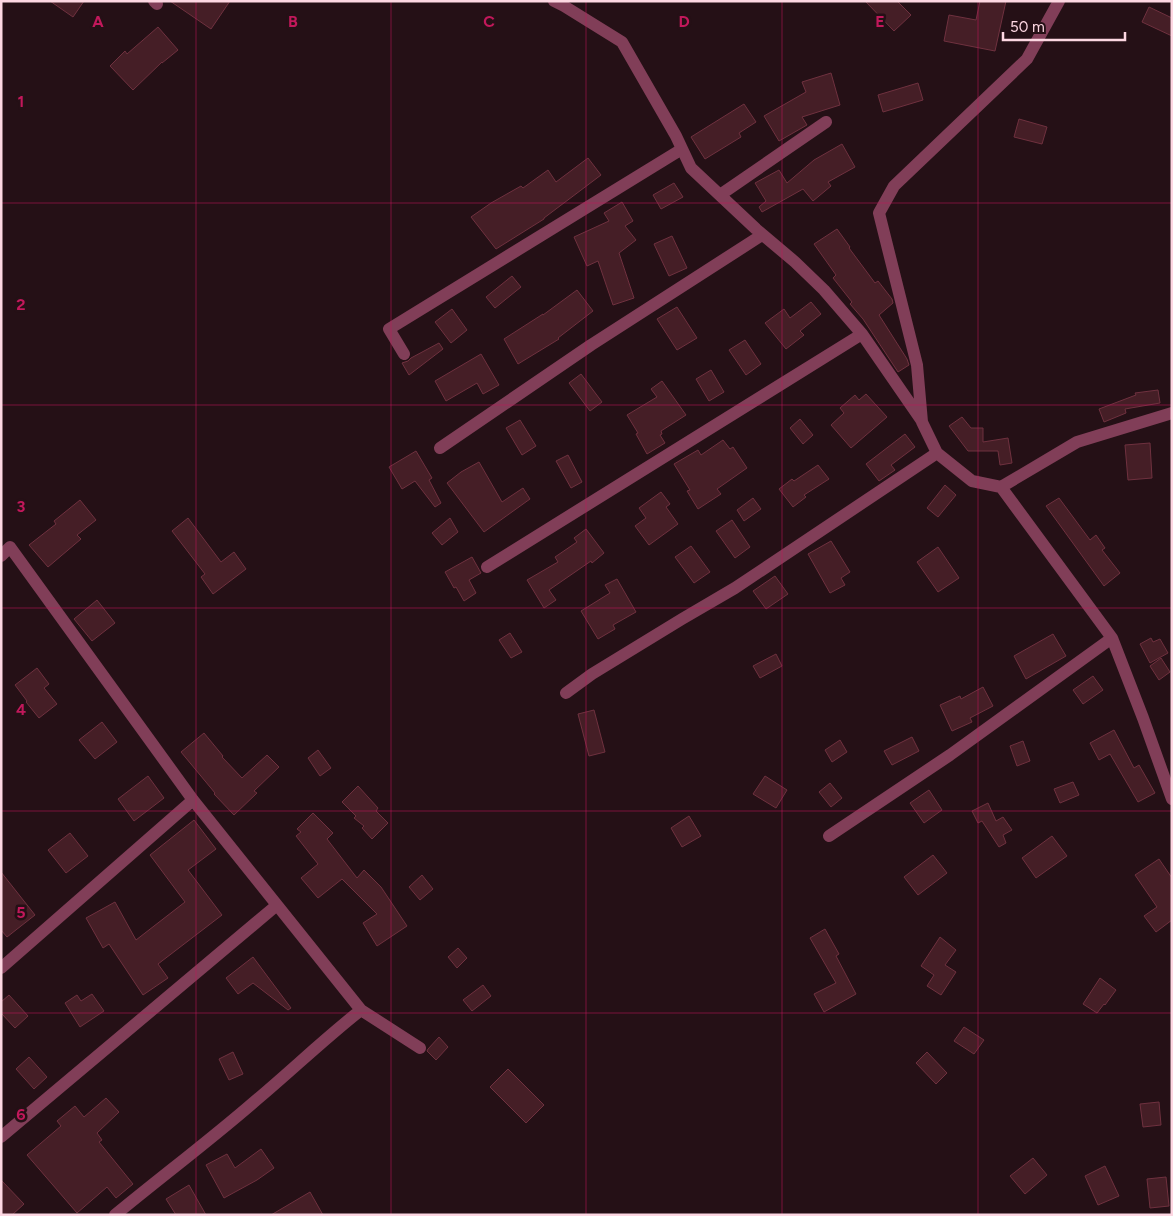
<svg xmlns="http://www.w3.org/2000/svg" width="1173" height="1216" font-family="Figtree,sans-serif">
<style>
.building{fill:#451e26;stroke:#6f313f}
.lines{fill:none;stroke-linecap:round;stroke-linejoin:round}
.minor{stroke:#813e58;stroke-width:12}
.grid{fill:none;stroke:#c2185b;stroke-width:1;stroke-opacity:0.55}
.grid-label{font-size:16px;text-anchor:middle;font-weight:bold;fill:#c2185b;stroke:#251016;stroke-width:5;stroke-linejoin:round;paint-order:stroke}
</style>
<rect width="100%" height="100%" fill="#251016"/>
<path class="building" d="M50,1H84L73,17Z
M170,1H230L211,29Z
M865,1H897L911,15L894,31Z
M980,1H1006L995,51L944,41L949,15L976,20Z
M1149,7L1172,18V36L1142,22Z
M158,27L178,50L162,63V62L133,90L110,66L125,51L127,54Z
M831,73L840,105L802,117L807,125L779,141L764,116L806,92L802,82Z
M918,83L923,100L883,112L878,95Z
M744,104L756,122L739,133L741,137L705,159L691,137Z
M1019,119L1047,127L1042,144L1014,137Z
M842,144L855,167L828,182L831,186L813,201L803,189L762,212L759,207L766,201L755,183L779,170L787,183L814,160Z
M588,158L601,175L544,218V219L496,249L471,217L491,203L521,186L523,188L548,170L556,182Z
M674,183L683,197L661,209L653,195Z
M622,202L633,221L625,226L636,240L619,253L634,298L613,305L598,261L587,266L574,237L609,221L604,213Z
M837,229L850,247L849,248L875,283L878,281L892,299L893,303L879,315L907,359L909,365L898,372L863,319L850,304L852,302L833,278L836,275L814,244Z
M672,236L687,268L669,276L654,244Z
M512,276L521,287L495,308L486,297Z
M577,290L593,311L558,338L559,339L518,364L504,339L543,314V315Z
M811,302L821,314L800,331L804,335L786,349L765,323L784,309L790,318Z
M677,307L697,338L677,350L657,319Z
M452,309L467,330L451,343L435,322Z
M745,340L761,364L746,375L729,350Z
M439,343L443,349L409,375L402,363L408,361L411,358Z
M481,354L499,385L483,394L477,383L446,401L435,381Z
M711,370L724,392L709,401L696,379Z
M581,374L602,402L590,411L569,383Z
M662,381L686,415L661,431L662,434L660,435L665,443L647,454L636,434L638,433L627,415L657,397L651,389Z
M1158,390L1160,403L1125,409L1126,413L1104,422L1099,409L1136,395L1135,393Z
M866,394L887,417L851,448L831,425L844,413L840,408L855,395L859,400Z
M962,417L971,428H983V442L1008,438L1012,463L1000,465L998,451H968L949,426Z
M800,419L813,435L803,444L790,428Z
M520,420L536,446L522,455L506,428Z
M905,434L915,447L891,465L895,470L879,481L866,464Z
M723,440L730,449L733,447L747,468L717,489L721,494L698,509L687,491L690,490L674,464L698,450L701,455Z
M1150,443L1152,478L1128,480L1125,445Z
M416,451L432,478L429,480L441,503L435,507L415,481L402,489L389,467Z
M568,455L582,482L571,488L556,461Z
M479,462L502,502L523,488L530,499L484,532L447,483L461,472Z
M818,465L829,479L804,495L806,497L793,507L779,489L792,479L794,481Z
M945,485L956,495L938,517L927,508Z
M661,492L670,504L666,507L678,524L649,545L635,526L646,518L639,508Z
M753,498L761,509L744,521L737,510Z
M1059,498L1090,540L1096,535L1105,548L1102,550L1120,573L1104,586L1046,506Z
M80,500L96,520L77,535L81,539L48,567L29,545L56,524L54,521Z
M188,518L221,562L234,552L246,569L213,594L201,577L205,574L172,531Z
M450,518L458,532L442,545L432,533Z
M732,520L750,547L735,558L716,531Z
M586,529L604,553L592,563L591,561L549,590L556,600L544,608L527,580L558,562L555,557L577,542L574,538Z
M831,541L850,572L841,578L845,585L830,593L808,554Z
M691,546L710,572L694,583L675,557Z
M938,547L959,578L938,592L917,562Z
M472,557L481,573L469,580L476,593L464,601L456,587L454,588L445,572Z
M775,576L788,594L766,609L753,591Z
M617,579L636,612L613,625L615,629L598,639L581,611L610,593L605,585Z
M97,600L115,623L92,641L74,619Z
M510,633L522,652L511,658L499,640Z
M1053,634L1066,656L1026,679L1014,656Z
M1151,638L1153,642L1160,639L1168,653L1150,663L1140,644Z
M776,654L782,666L760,678L753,666Z
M1161,658L1170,672L1159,680L1150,666Z
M37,668L49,684L44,688L57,704L39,718L26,702L27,701L15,685Z
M1093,676L1103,690L1083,704L1073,690Z
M983,687L993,706L970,718L972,722L952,731L940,705L960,696L961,699Z
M594,710L605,752L589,756L578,714Z
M102,722L117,742L95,759L79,740Z
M1114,730L1134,768L1139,765L1155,793L1138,802L1110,754L1099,760L1090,743Z
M204,733L223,756L222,757L242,778L267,755L279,767L254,791L257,793L234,815L214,794L215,793L181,752Z
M912,737L919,751L892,765L884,751Z
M840,740L847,752L832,762L825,750Z
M1023,741L1030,761L1017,766L1010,746Z
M318,750L331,768L320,776L308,758Z
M148,776L164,798L134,821L118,799Z
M765,776L787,790L776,808L753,794Z
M1073,782L1079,795L1060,803L1054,789Z
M830,783L842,798L831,807L819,792Z
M358,786L378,808L376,811L388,823L372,839L362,828L364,826L354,818L356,816L342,802Z
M929,790L942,810L924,823L910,803Z
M988,803L996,821L1003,817L1012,830L1003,835L1006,843L999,847L982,821L978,823L972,811Z
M313,813L333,833L327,839L357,878L364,870L381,887L407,926L377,946L363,923L377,914L342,879L318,898L301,878L318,864L296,836L301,832L297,829Z
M689,816L701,836L682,847L671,828Z
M194,820L216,849L188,870L222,915L158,964L168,978L143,995L109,944L103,948L86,918L115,902L136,940L185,902L150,855Z
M70,833L88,856L66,873L48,850Z
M1052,836L1067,856L1036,878L1022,858Z
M933,855L947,873L918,895L904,877Z
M1159,859L1172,878V920L1156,932L1144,916L1157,907L1135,875Z
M1,872L35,915L7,937L1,930Z
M422,875L433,889L420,900L409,887Z
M825,929L839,954L836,956L856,994L824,1012L814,994L836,983L810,938Z
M940,937L956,950L945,965L956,972L941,995L927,986L934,975L921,966Z
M458,948L467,958L457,968L448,957Z
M253,957L291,1008L288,1010L253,983L238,994L226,978Z
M1100,978L1116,990L1105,1005L1104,1004L1097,1013L1083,1004Z
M483,985L491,996L472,1011L463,1000Z
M92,994L104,1011L80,1027L65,1003L77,995L81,1001Z
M9,995L28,1016L15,1028L1,1013V1002Z
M964,1027L984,1040L974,1054L954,1041Z
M439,1037L448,1047L436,1060L427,1051L428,1049Z
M233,1052L243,1074L229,1080L219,1059Z
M927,1052L947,1073L936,1084L916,1063Z
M29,1057L47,1077L34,1089L16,1069Z
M508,1069L544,1105L526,1123L490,1087Z
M106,1098L119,1112L97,1133L102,1140L99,1142L133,1184L116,1198L107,1187L77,1213L27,1155L61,1126L57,1121L75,1106L84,1117Z
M1159,1102L1161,1125L1143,1127L1140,1104Z
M261,1149L274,1168L257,1180L224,1198L206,1165L227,1154L235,1168Z
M1033,1158L1047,1175L1025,1194L1010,1176Z
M1105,1166L1119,1196L1098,1205L1085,1176Z
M1166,1177L1169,1206L1150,1208L1147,1179Z
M1,1180L24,1204L12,1215H1Z
M189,1185L206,1215H176L166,1199Z
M310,1192L323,1215H271Z"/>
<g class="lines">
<path class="minor" d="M154,1L157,4
M554,1L564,6L622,42L676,136L691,168L756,229L795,262L824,290L862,334L922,421
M720,195L826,122
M404,354L389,329L682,149
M1172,413L1077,442L1001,487L1112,638L1143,718L1172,799
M440,448L591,345L762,235
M1001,487L972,481L937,453L922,422L917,365L879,213L894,186L1027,59L1059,1
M1,556L10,547L193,800L361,1010L420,1048
M487,567L862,334
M566,693L592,674L682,619L735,588L937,453
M829,836L950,755L1112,638
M1,968L193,800
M1,1137L277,905
M115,1215C161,1177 209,1141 254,1102C290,1072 324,1039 361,1010"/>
</g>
<path class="grid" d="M196,1V1215M391,1V1215M586,1V1215M782,1V1215M978,1V1215M1,203H1172M1,405H1172M1,608H1172M1,811H1172M1,1013H1172"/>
<g class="grid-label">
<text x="98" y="27">A</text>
<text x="293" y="27">B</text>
<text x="489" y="27">C</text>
<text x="684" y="27">D</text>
<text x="880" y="27">E</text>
<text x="21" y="107">1</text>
<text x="21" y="310">2</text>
<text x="21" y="512">3</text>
<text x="21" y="715">4</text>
<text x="21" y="918">5</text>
<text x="21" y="1120">6</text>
</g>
<rect width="1173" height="1216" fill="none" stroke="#fdd7e2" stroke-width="5"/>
<path d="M1003 32v8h122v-8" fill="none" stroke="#fdd7e2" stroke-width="2.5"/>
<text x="1010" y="32" font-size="15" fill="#fdd7e2" stroke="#251016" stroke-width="4" paint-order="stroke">50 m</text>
</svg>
